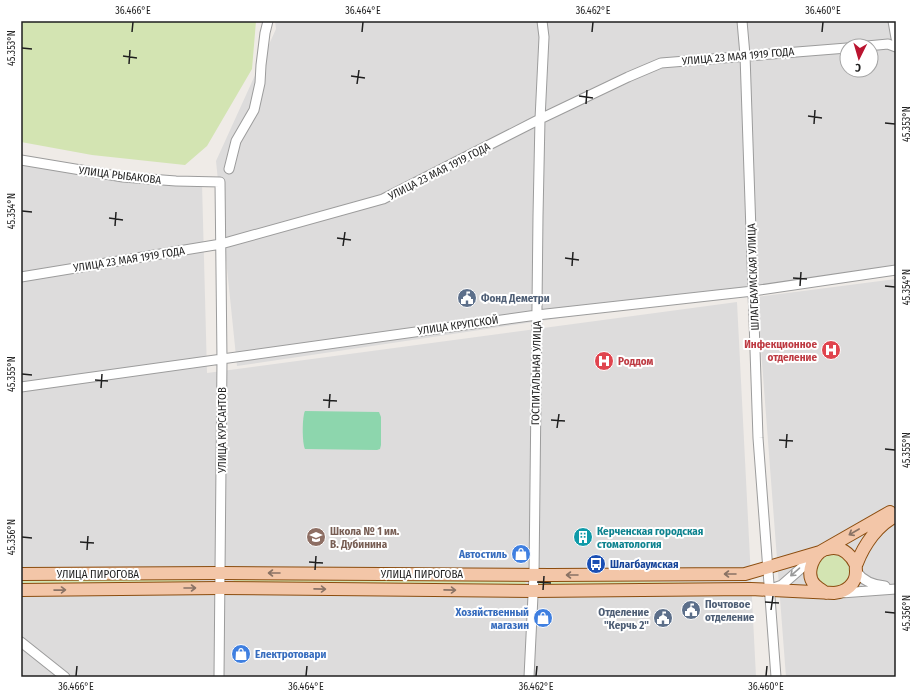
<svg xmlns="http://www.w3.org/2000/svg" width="917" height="698" font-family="'Fira Sans Condensed',sans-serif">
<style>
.residential{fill:#dddcdc;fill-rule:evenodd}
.grass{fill:#d3e4b2}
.pitch{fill:#8dd6ad}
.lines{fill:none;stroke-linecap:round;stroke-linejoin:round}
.minor-casing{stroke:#9c9c9c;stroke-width:11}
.major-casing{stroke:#8b4d0f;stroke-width:14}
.minor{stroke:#fff;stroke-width:9}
.major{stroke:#f3c6a8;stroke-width:12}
.oneway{stroke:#897264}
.oneway2{stroke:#9a9a9a}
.ticks{fill:none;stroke:#1f1f1f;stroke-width:1.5}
.labels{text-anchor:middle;stroke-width:4;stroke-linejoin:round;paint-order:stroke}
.street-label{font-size:11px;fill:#1f1f1f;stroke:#fff}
.service-label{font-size:11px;font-weight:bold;fill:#4e5e75;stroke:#fff;text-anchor:start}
.health-label{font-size:11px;font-weight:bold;fill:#be3a42;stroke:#fff;text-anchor:end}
.education-label{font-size:11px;font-weight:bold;fill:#785e54;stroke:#fff;text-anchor:start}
.culture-label{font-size:11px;font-weight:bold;fill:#0d838f;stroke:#fff;text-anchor:start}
.shop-label{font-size:11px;font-weight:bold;fill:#366cbe;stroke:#fff;text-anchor:end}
.transit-label{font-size:11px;font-weight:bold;fill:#164399;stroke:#fff;text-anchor:start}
.neatline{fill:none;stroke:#1f1f1f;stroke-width:1.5}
.ticks-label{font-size:10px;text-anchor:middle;fill:#1f1f1f}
</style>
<rect width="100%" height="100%" fill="#efebe7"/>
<path class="residential" d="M275,21H896V268L237,366L216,161L276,29ZM847,46H871V70H847Z
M21,164L202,183L207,373L737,302L756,677H21Z
M896,279V677H786L757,297Z"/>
<path class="grass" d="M21,21H256L252,69L207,146L185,165L92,155L21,142Z
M817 571a16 16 0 1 1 32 0a16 16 0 1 1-32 0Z
M236,579L521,581L525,582L528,587L230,584L231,582Z
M21,580H194L200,581L202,583L21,590Z
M543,580L722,583H723L538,587L539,581Z"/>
<path class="pitch" d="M305,411L379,412L381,417V445L380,449L377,450L305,449C302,443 302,417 305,411Z"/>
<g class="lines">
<g class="minor-casing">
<path id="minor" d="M742,21L745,55L758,438L776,677
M893,21L896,38
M867,46L888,44L896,47
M21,160L123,177L176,181L220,182L222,360L219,677
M229,169L236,141L254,110L260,83L261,65L265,33L268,21
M21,277L221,244L383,199L540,119L628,77L661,63L847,48
M21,387L537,315L753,291L896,270
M856,571C863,581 872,585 885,586
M771,589L782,585L815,556
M841,593L896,589
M21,642L65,677
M529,677L534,575L538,216L540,119L544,37L542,21"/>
</g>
<g class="major-casing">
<path id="major" d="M827,549C840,545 850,553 856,565
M820,552C811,560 806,576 815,585C818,588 823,591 826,593
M21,574L221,573L551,575L745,574L820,552L890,512
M21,590L220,588L533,591L751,589L834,593C846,592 856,584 856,572C856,568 855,566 857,563C864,545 878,524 896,516"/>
</g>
<use href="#minor" class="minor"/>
<use href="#major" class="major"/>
</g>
<defs><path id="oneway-shaft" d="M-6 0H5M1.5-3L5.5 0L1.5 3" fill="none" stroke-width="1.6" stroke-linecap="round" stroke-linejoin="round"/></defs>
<g class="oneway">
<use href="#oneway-shaft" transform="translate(854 532) rotate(150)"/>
<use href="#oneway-shaft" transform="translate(274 573) rotate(-180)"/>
<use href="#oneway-shaft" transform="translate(730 574) rotate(180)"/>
<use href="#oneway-shaft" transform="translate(572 575) rotate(180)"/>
<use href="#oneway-shaft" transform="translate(190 588)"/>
<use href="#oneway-shaft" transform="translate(320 589) rotate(1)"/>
<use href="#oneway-shaft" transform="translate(60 590) rotate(-1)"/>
<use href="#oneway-shaft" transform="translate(450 590) rotate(1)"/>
</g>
<use class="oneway2" href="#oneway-shaft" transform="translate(795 572) rotate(139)"/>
<path class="ticks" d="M132,32L133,22M362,32L363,22M592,32L593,22M822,32L823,22M22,48L32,49M123,56L137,58M129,64L130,50M351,76L365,78M357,84L359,70M579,96L593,98M586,104L587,90M808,116L822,118M885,123L895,124M814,124L815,110M22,211L32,212M109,218L123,220M115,226L116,212M337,238L351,240M343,246L345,232M565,258L579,260M572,266L573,252M793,278L807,279M800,286L801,272M885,286L895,287M22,374L32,375M95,380L108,381M101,388L102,374M323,400L337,401M329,408L330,394M551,420L565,421M557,428L559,414M779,440L793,441M786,448L787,434M885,449L895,450M22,537L32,538M80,542L94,543M87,550L88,536M309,562L323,563M315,570L316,556M537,582L551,583M543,590L544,576M765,602L779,603M771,610L773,596M885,612L895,613M76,676L77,666M306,676L307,666M536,676L537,666M766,676L767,666"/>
<defs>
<g id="civic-disc" transform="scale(1)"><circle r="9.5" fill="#5c6f8a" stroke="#fff"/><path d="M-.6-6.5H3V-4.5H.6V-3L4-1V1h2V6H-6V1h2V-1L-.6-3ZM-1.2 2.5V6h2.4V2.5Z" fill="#fff"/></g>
<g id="hospital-disc" transform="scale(1)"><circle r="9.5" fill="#e0444e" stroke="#fff"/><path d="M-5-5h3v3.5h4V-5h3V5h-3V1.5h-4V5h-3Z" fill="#fff"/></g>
<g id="school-disc" transform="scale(1)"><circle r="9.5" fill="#8d6e63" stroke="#fff"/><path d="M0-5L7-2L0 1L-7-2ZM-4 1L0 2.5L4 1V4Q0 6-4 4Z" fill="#fff"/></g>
<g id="building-disc" transform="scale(1)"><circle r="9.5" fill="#0f9aa8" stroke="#fff"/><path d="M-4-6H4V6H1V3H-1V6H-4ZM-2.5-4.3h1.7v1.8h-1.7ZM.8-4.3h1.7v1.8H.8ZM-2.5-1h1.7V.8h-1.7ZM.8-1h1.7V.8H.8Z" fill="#fff"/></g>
<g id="shop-disc" transform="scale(1)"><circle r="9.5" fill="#3f7fe0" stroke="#fff"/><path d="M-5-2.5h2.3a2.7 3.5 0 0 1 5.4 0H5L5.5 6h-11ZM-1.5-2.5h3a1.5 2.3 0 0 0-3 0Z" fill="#fff"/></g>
<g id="bus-disc" transform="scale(1)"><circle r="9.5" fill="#1a4fb4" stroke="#fff"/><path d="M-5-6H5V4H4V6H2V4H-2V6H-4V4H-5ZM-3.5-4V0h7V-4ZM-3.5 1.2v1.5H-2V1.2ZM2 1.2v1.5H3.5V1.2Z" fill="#fff"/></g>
</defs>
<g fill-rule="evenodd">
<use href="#civic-disc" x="467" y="298"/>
<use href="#hospital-disc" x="831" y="350"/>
<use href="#hospital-disc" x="604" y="361"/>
<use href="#school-disc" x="316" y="537"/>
<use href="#building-disc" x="583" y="537"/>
<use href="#shop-disc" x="521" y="554"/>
<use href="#bus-disc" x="596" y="564"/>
<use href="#civic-disc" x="691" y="610"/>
<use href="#shop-disc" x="543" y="618"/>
<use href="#civic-disc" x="663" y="618"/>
<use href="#shop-disc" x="241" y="654"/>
</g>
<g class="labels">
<g class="street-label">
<text transform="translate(738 56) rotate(-5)" y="4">УЛИЦА 23 МАЯ 1919 ГОДА</text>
<text transform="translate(439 171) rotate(-27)" y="4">УЛИЦА 23 МАЯ 1919 ГОДА</text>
<text transform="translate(120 175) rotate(7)" y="4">УЛИЦА РЫБАКОВА</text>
<text transform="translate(129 259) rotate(-9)" y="4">УЛИЦА 23 МАЯ 1919 ГОДА</text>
<text transform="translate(753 277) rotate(-92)" y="4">ШЛАГБАУМСКАЯ УЛИЦА</text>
<text transform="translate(458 325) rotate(-8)" y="4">УЛИЦА КРУПСКОЙ</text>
<text transform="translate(536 373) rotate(-89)" y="4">ГОСПИТАЛЬНАЯ УЛИЦА</text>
<text transform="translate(222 430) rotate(-90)" y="4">УЛИЦА КУРСАНТОВ</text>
<text x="98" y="578">УЛИЦА ПИРОГОВА</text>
<text x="422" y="578">УЛИЦА ПИРОГОВА</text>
</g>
<g class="service-label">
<text x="481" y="302">Фонд Деметри</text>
<text x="705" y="608">Почтовое<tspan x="705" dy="13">отделение</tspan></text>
<text x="649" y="616" text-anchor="end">Отделение<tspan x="649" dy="13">"Керчь 2"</tspan></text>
</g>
<g class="health-label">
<text x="817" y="348">Инфекционное<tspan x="817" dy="13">отделение</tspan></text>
<text x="618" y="365" text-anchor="start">Роддом</text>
</g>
<g class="education-label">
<text x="330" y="535">Школа № 1 им.<tspan x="330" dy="13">В. Дубинина</tspan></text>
</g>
<g class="culture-label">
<text x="597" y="535">Керченская городская<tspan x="597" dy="13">стоматология</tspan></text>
</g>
<g class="shop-label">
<text x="507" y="558">Автостиль</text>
<text x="529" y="616">Хозяйственный<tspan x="529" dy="13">магазин</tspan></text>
<text x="255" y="658" text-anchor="start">Електротовари</text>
</g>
<g class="transit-label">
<text x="610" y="568">Шлагбаумская</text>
</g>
</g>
<rect width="917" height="698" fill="none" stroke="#ffffff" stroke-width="44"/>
<g transform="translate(859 58) rotate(185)"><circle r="19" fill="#ffffff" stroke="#a5a5a5"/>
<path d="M0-3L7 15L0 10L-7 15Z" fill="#ba1430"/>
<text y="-6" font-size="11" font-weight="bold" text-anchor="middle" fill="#1f1f1f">С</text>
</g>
<rect x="22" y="22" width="873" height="654" class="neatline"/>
<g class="ticks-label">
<text x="133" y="14">36.466°E</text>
<text x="363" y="14">36.464°E</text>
<text x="593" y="14">36.462°E</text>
<text x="823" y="14">36.460°E</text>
<text transform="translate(11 48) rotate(-90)" y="4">45.353°N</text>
<text transform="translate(906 124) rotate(-90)" y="4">45.353°N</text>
<text transform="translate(11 211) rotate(-90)" y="4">45.354°N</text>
<text transform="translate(906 287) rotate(-90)" y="4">45.354°N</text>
<text transform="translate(11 374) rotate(-90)" y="4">45.355°N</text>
<text transform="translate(906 450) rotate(-90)" y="4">45.355°N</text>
<text transform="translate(11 537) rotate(-90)" y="4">45.356°N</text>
<text transform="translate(906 613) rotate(-90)" y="4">45.356°N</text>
<text x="76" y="690">36.466°E</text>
<text x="306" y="690">36.464°E</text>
<text x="536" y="690">36.462°E</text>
<text x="766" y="690">36.460°E</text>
</g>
</svg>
